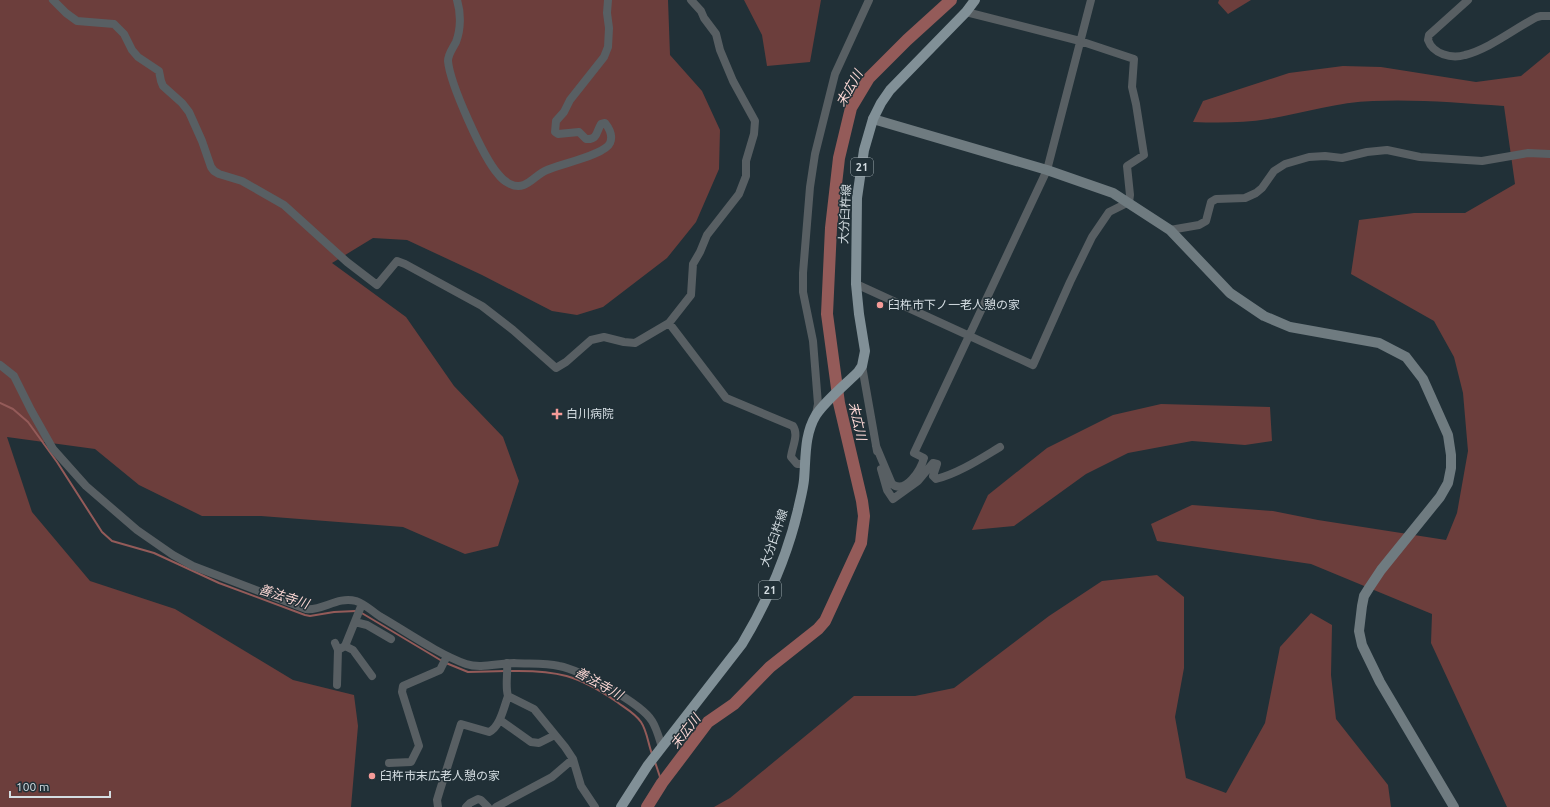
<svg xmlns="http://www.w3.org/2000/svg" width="1550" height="807" font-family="Ubuntu,'Noto Sans JP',sans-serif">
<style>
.green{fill:#6c3e3c}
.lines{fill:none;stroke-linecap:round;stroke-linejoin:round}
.stream{stroke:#945b59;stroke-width:2}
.river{stroke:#945b59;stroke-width:12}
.street{stroke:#585f63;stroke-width:8}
.secondary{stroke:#6f7b80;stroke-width:10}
.primary{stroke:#819097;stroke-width:10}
.poi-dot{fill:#f59b98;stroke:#213037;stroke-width:1.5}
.labels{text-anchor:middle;stroke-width:3;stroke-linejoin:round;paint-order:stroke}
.shield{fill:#213037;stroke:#9ea9af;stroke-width:1}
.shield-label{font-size:11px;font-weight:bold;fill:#d4dde2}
.street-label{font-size:12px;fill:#d4dde2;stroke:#213037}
.poi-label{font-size:12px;fill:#d4dde2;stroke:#213037;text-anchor:start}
.water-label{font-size:13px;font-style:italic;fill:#fdd8d5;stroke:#213037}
</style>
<rect width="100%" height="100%" fill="#213037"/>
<path class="green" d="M0,0H668L670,55L702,91L720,130L719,169L696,222L667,258L603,307L577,315L552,311L482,275L407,240L373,238L332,263L406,317L454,386L503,437L519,481L498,546L465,554L403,527L261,516H202L139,485L95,449L7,437L32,512L90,581L175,609L293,680L354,695L358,726L351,807H0Z
M744,0H821L810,62L767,66L762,35Z
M1219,0H1251L1228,14L1218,3Z
M1550,52V807H1507L1431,643L1432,614L1311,564L1157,541L1151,524L1192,505L1273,511L1318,520L1446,540L1457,513L1468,451L1463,393L1454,357L1434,321L1351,274L1359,220L1414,213H1465L1515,184L1504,106C1461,103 1416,99 1373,101C1338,102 1303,113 1268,119C1244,123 1218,123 1193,122L1203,101L1289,73L1343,66L1381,67L1476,82L1521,76Z
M1161,404L1270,407L1272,441L1245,445L1192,441L1128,453L1086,474L1014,526L972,530L988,495L1047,448L1113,415Z
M1157,575L1184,597V668L1175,717L1186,778L1226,793L1265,723L1280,647L1311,613L1332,625L1331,675L1336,719L1388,785L1391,807H714L730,798L854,696H915L954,688L1049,616L1102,581Z"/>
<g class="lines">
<path class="stream" d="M0,403L13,409L28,422L57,462L102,532L112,541L154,553L219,583L305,615L310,616L334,612L356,611
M360,612L442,661
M446,663L468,672L506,671
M510,671C557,670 578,675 617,702C625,708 635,713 641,722C647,731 648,743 652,754
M655,762L662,783"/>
<path class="river" d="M647,807L662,783L708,722L734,704L770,667L818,629L825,621L861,543L864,516L862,501L839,403L827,314L831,228L839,158L851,108L869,78L907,40L951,0"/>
<path class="street" d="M53,0L66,13L77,21L114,24L124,34L132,50L138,57L159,71L161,81L163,86L182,103L189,112L202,141L211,167L214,171L219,174L242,181L284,205L347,262L377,285L397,261L405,264L482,306L513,330L556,368L566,362L591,340L604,337L624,342L635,343L669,323L691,295L693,264L700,252L707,235L739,194L746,176V161L754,134L755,121L733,81L720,50L716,34L704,18L701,11L691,0
M457,0C461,13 461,29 456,42C453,48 448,54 448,61C450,84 483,157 498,174C501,178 506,182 510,184C526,192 534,175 547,170C560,164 605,155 610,143C613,136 609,128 605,123L601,124C596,132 598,140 586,139L579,132L558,134L555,132L556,121L564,112L570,100L604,57L608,47L609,28L607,13L608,0
M1468,0L1429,35L1428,40C1433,54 1451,59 1465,55C1489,49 1514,29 1537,17L1541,16H1550
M1170,230L1199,225L1206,221L1211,202L1216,199L1245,198L1256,193L1262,188L1274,171L1285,164L1309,157L1325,156L1342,158L1367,152L1387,150L1420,157L1482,161L1528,153L1550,154
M856,284L1033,365L1070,282L1092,237L1109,212L1129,202L1130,195L1127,166L1144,155L1136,104L1132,87L1134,59L1080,41L966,12
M669,323L726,398L793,426C799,435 792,447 791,457L797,464H805
M0,365L14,376L31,410L53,449L86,486L137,530L173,555L193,566L306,609C323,611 337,596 356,601C365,604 373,612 381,617C407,632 438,654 466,664C481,669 498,663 514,663C529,664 545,663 559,666C580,670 641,703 652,721C657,729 659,738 662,747
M862,366L877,451
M816,414L818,404L813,341L803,292V273L810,187L815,154L835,74L869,0
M876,446L892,484C906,495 921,469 924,458L914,453L1047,170L1091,0
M881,469L887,490L893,499L918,481L933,463L937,464L933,476L936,479C959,473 980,459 1000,447
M355,622L367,625L391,639
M335,643L338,650L337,685
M345,646L353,650L372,676
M338,650L345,646L362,604
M507,663C508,674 505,686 508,696L534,709L565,747L573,759L581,786L595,807
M500,720L531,742L539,743L555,735
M389,763L411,762L419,746L402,692L403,686L440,670L447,656
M438,807L437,800L440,790L461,724L489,732C500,727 504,707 508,696
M466,807L470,803L478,799L481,800L488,807
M496,807L552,777L573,759"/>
<path class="secondary" d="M873,119L1047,170L1113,193L1170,230L1230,293L1264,316L1290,327L1379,343L1406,357L1423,379L1448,435L1451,455V468L1448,483L1440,497L1381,570L1369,588L1364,596L1362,606L1359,631L1362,645L1380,682L1454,807"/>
<path class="primary" d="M621,807L648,765L742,644C767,602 787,557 798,510C800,500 803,490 804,480C806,458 804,435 816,415C825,401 846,384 858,372L862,366L865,351L859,314L856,284L857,198L864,150L873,119L881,103L890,90L966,12L975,0"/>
</g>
<g class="poi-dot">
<circle cx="880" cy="305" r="4"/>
<path d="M555 408h4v4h4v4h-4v4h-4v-4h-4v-4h4z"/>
<circle cx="372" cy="776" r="4"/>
</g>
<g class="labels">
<g class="shield">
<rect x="851" y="158" width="22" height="18" rx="3"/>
<rect x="759" y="581" width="22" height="18" rx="3"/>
</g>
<g class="shield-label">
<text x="862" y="171">21</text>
<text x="770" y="594">21</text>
</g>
<g class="street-label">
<text transform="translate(845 214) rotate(-87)" y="4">大分臼杵線</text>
<text transform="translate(774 538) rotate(-71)" y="4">大分臼杵線</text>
</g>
<g class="poi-label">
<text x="888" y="309">臼杵市下ノ一老人憩の家</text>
<text x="566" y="418">白川病院</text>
<text x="380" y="780">臼杵市末広老人憩の家</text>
</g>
<g class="water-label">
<text transform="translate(849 88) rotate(-60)" y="5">末広川</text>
<text transform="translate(858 421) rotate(77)" y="5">末広川</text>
<text transform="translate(284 596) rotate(18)" y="5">善法寺川</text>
<text transform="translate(599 683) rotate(29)" y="5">善法寺川</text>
<text transform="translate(685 731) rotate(-52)" y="5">末広川</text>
</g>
</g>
<path d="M10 791v6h100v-6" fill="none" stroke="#d4dde2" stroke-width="2"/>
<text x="16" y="791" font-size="12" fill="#d4dde2" stroke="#213037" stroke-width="3" paint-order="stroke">100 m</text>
</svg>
